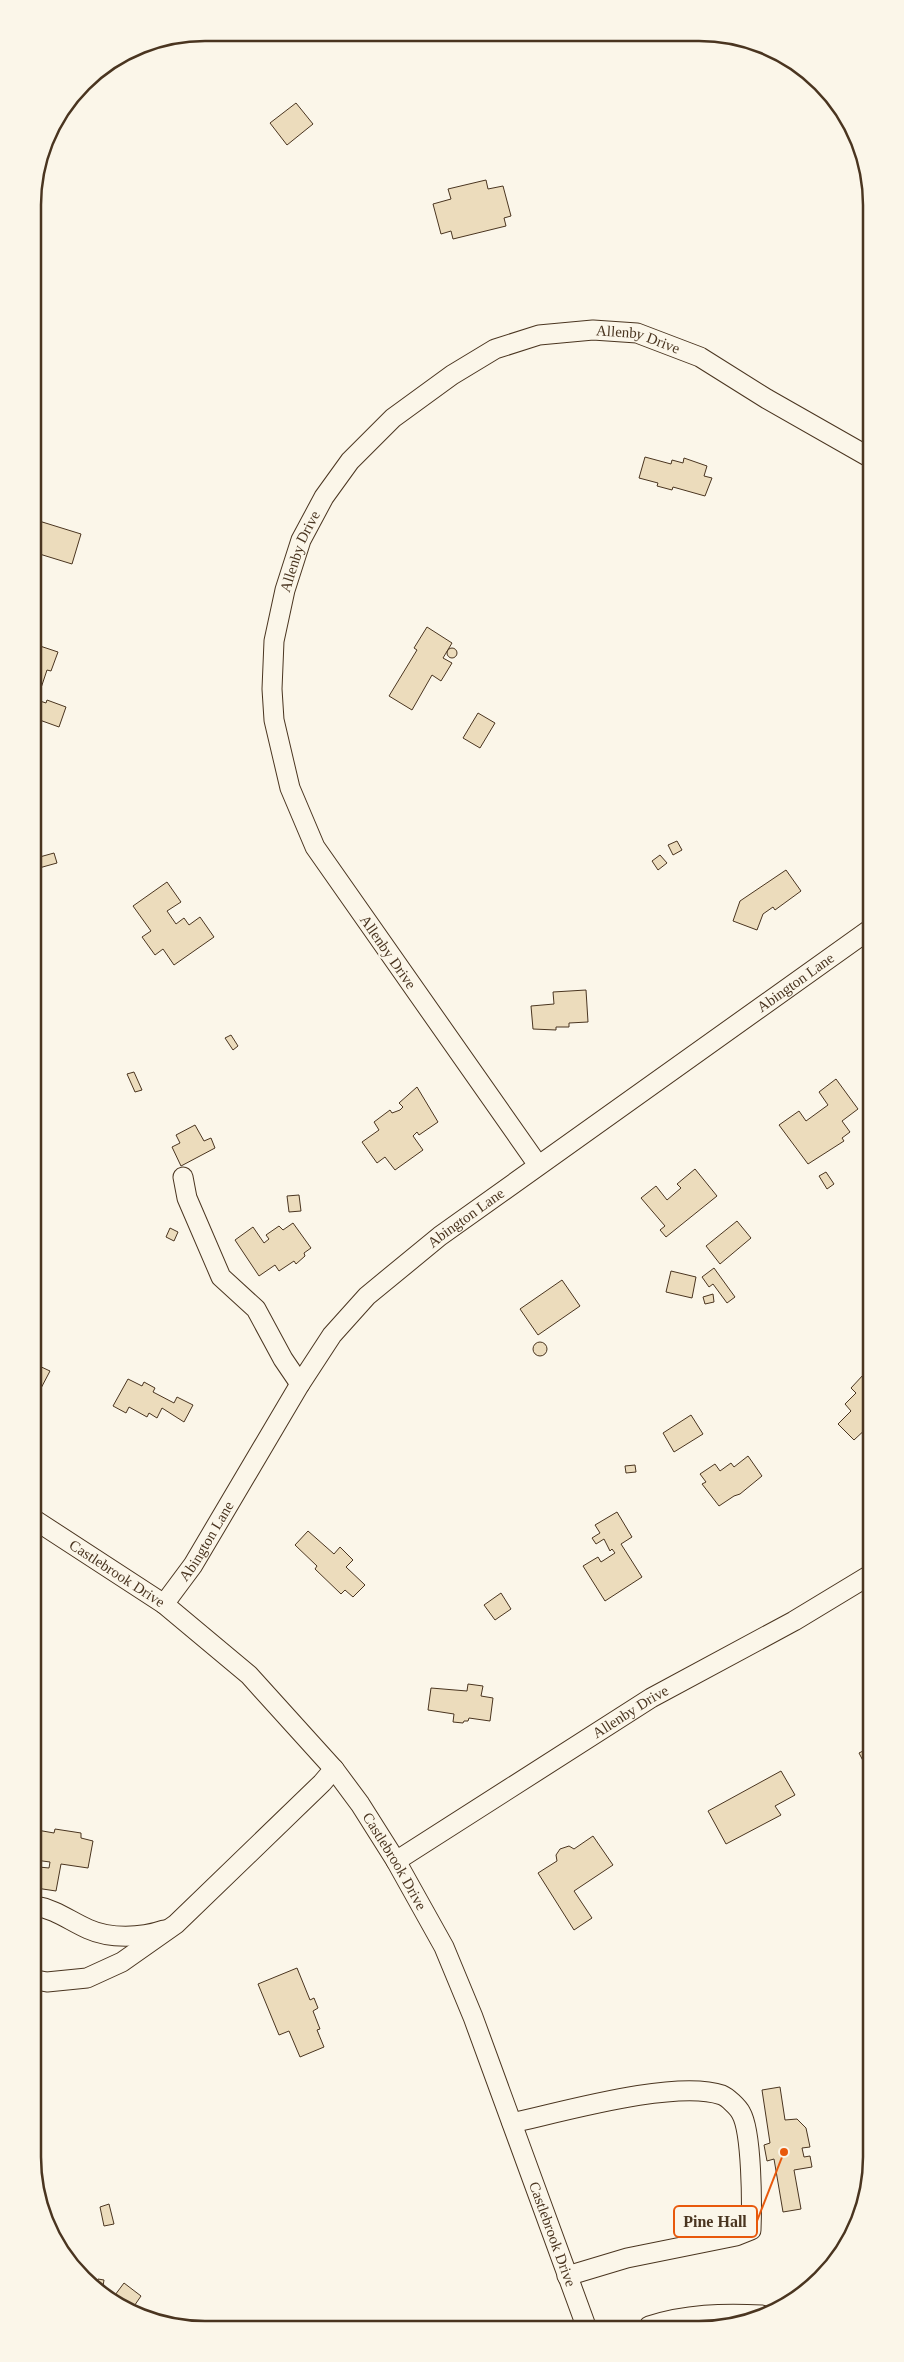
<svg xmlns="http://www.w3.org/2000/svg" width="904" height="2362" font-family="'Times New Roman',serif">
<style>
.building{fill:#ecdcbc;stroke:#4a3520}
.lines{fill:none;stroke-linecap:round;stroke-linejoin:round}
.minor-casing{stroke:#4a3520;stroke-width:21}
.minor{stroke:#fbf6e9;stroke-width:19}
.labels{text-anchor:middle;stroke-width:4;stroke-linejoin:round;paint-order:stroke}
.street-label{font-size:15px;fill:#4a3520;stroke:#fbf6e9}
.rim{fill:none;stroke:#4a3520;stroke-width:2.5}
.leader{fill:none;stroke:#e8590c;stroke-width:2}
.callout-dot{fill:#e8590c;stroke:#fbf6e9;stroke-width:2}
.callout{fill:#fbf6e9;stroke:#e8590c;stroke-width:2}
.callout-label{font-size:16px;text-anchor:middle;font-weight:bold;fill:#4a3520}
</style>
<rect width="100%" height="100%" fill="#fbf6e9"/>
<path class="building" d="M296,103L313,124L287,145L270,123Z
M486,180L488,189L503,186L511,216L504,218L506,226L453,239L451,231L441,234L433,204L451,199L448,189Z
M645,457L671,464L672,460L683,463L684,458L707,466L704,476L712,478L705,496L673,487L672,490L657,486L658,483L639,478Z
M39,521L81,534L72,564L33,552V541Z
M427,627L452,643L443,658L452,663L441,681L432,675L412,710L389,696L417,650L414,648Z
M34,644L58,652L51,671L47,670L37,700L46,703L47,700L66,707L59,727L34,718Z
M447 653a5 5 0 1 1 10 0a5 5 0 1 1-10 0Z
M478,713L495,723L480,748L463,738Z
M677,841L682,850L673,855L668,845Z
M54,853L57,863L39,868L36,858Z
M660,855L667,863L658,870L652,861Z
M786,870L801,891L775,910L773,907L763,914L757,930L733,921L740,901Z
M167,882L181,902L167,911L176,924L184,918L189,925L200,917L214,937L174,965L163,949L155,955L142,937L151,931L133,906Z
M586,990L588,1022L569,1023V1027H556V1030L533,1029L531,1006L554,1004L553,992Z
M231,1035L238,1046L233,1050L225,1038Z
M134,1072L142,1090L135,1092L127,1074Z
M836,1079L858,1109L842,1121L850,1132L842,1138L844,1141L808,1164L779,1125L799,1111L806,1121L828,1105L819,1092Z
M417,1087L438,1122L419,1135L417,1132L413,1136L423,1150L395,1170L385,1157L377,1163L362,1142L379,1130L374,1122L390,1110L392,1113L400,1110L403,1107L399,1103Z
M195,1125L204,1141L211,1138L215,1148L181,1166L172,1147L180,1143L176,1135Z
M695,1169L717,1196L666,1237L660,1230L665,1226L641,1198L656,1186L667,1200L681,1188L677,1184Z
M826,1172L834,1184L827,1189L819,1176Z
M299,1195L301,1211L289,1212L287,1196Z
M737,1221L751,1238L720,1264L706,1246Z
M293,1223L311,1248L304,1253L305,1256L296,1264L294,1261L279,1271L275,1265L259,1276L235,1240L253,1227L264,1243L269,1239L266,1235L279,1226L283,1230Z
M170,1228L178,1232L174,1241L166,1237Z
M714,1268L735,1297L727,1303L713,1284L709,1287L702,1277Z
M671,1271L696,1277L692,1298L666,1292Z
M562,1280L580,1306L538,1335L520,1309Z
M713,1294L714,1302L705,1304L703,1297Z
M533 1349a7 7 0 1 1 14 0a7 7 0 1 1-14 0Z
M35,1355L41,1358L37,1365L50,1371L39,1392L35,1390Z
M864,1374L870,1380V1417L865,1422L869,1426L854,1440L838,1424L851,1411L845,1404L856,1393L851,1388Z
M128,1379L142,1386L144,1382L155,1388L153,1392L174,1403L177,1397L193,1405L184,1422L162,1408L157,1418L149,1413L147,1417L129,1407L126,1413L113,1406Z
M691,1415L703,1434L674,1452L663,1433Z
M748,1456L762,1476L740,1494L734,1496L719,1506L702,1484L706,1482L700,1474L715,1464L720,1471L731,1463L734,1467Z
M635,1465L636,1472L626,1473L625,1466Z
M617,1512L632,1537L621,1544L642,1577L605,1601L583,1566L598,1557L601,1562L615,1553L612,1549L610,1551L604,1539L596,1544L592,1538L600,1533L595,1525Z
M308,1531L334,1554L340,1547L353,1560L346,1567L365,1585L353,1597L345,1590L341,1594L315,1569L317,1566L295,1545Z
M501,1593L511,1609L495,1620L484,1605Z
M468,1684L483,1686L481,1696L493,1698L490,1721L469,1718L468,1721H464L463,1723L453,1722L454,1714L428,1710L431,1688L467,1691Z
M871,1747V1776L859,1753Z
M781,1771L795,1795L775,1806L781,1815L726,1844L708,1811Z
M55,1829L81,1833V1838L93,1841L88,1868L61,1864L56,1891L36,1888L39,1867L49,1868L50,1862L35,1860L37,1830L54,1833Z
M593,1836L613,1865L574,1891L592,1918L574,1930L538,1873L557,1861L556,1855L560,1849L569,1846L574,1849Z
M297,1968L310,2000L314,1998L318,2008L313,2011L320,2029L317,2030L324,2047L300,2057L289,2031L279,2035L258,1984Z
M780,2087L785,2120L797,2119L806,2128L810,2147L802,2148L804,2157L810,2156L812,2167L794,2170L801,2209L783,2212L774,2159L767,2161L764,2145L770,2143L762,2090Z
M109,2204L114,2224L104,2226L100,2207Z
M98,2279L104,2280L102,2292L96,2288Z
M124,2283L141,2296L130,2312L112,2299Z"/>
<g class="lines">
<g class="minor-casing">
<g id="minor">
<path id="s1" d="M538,1165L315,847L290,788L274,720L272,689L274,641L285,590L301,540L324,497L350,461L393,418L452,375L495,349L539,335L593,330L637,333L700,357L767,399L869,457"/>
<path d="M183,1177L187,1198L221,1277L256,1309L283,1359L300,1384"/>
<path id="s2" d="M35,1520L164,1604L249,1675L334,1769L360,1804L396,1861L444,1947L473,2017L586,2326"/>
<path id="s3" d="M164,1604L193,1565L300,1384L332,1335L367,1296L440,1236L869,930"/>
<path id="s4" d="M396,1861L651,1698L794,1621L870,1575"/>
<path d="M35,1906C55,1909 70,1921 88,1929C110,1939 141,1938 164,1930"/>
<path d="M36,1980L47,1982L87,1978L122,1962L176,1924L322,1783L334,1769"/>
<path d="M512,2123C562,2112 676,2079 722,2095C727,2097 738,2107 741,2113C752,2132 752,2205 751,2230L736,2236L627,2258L567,2276"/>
<path d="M649,2326C686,2314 723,2313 762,2315"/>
</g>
</g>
<use href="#minor" class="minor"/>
</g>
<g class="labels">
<g class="street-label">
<text dy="5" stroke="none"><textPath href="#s1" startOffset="1130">Allenby Drive</textPath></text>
<text dy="5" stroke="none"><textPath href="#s1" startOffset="695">Allenby Drive</textPath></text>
<text transform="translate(388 952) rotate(55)" y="5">Allenby Drive</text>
<text dy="5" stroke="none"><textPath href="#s3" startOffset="901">Abington Lane</textPath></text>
<text dy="5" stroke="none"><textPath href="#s3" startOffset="496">Abington Lane</textPath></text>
<text dy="5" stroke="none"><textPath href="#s3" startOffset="76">Abington Lane</textPath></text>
<text dy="5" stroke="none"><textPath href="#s2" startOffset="98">Castlebrook Drive</textPath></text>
<text dy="5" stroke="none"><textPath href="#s4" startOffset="278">Allenby Drive</textPath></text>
<text dy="5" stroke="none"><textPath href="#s2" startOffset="502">Castlebrook Drive</textPath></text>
<text dy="5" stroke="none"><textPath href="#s2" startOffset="908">Castlebrook Drive</textPath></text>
</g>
</g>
<path d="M0 0H904V2362H0ZM205 41H699A164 164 0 0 1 863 205V2157A164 164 0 0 1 699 2321H205A164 164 0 0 1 41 2157V205A164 164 0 0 1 205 41Z" fill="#fbf6e9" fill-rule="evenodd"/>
<path class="rim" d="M205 41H699A164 164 0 0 1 863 205V2157A164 164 0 0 1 699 2321H205A164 164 0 0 1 41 2157V205A164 164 0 0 1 205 41Z"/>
<path class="leader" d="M784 2152L757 2221"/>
<circle class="callout-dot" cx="784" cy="2152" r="5"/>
<rect class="callout" x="674" y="2206" width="83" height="31" rx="5"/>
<g class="callout-label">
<text x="715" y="2227">Pine Hall</text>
</g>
</svg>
